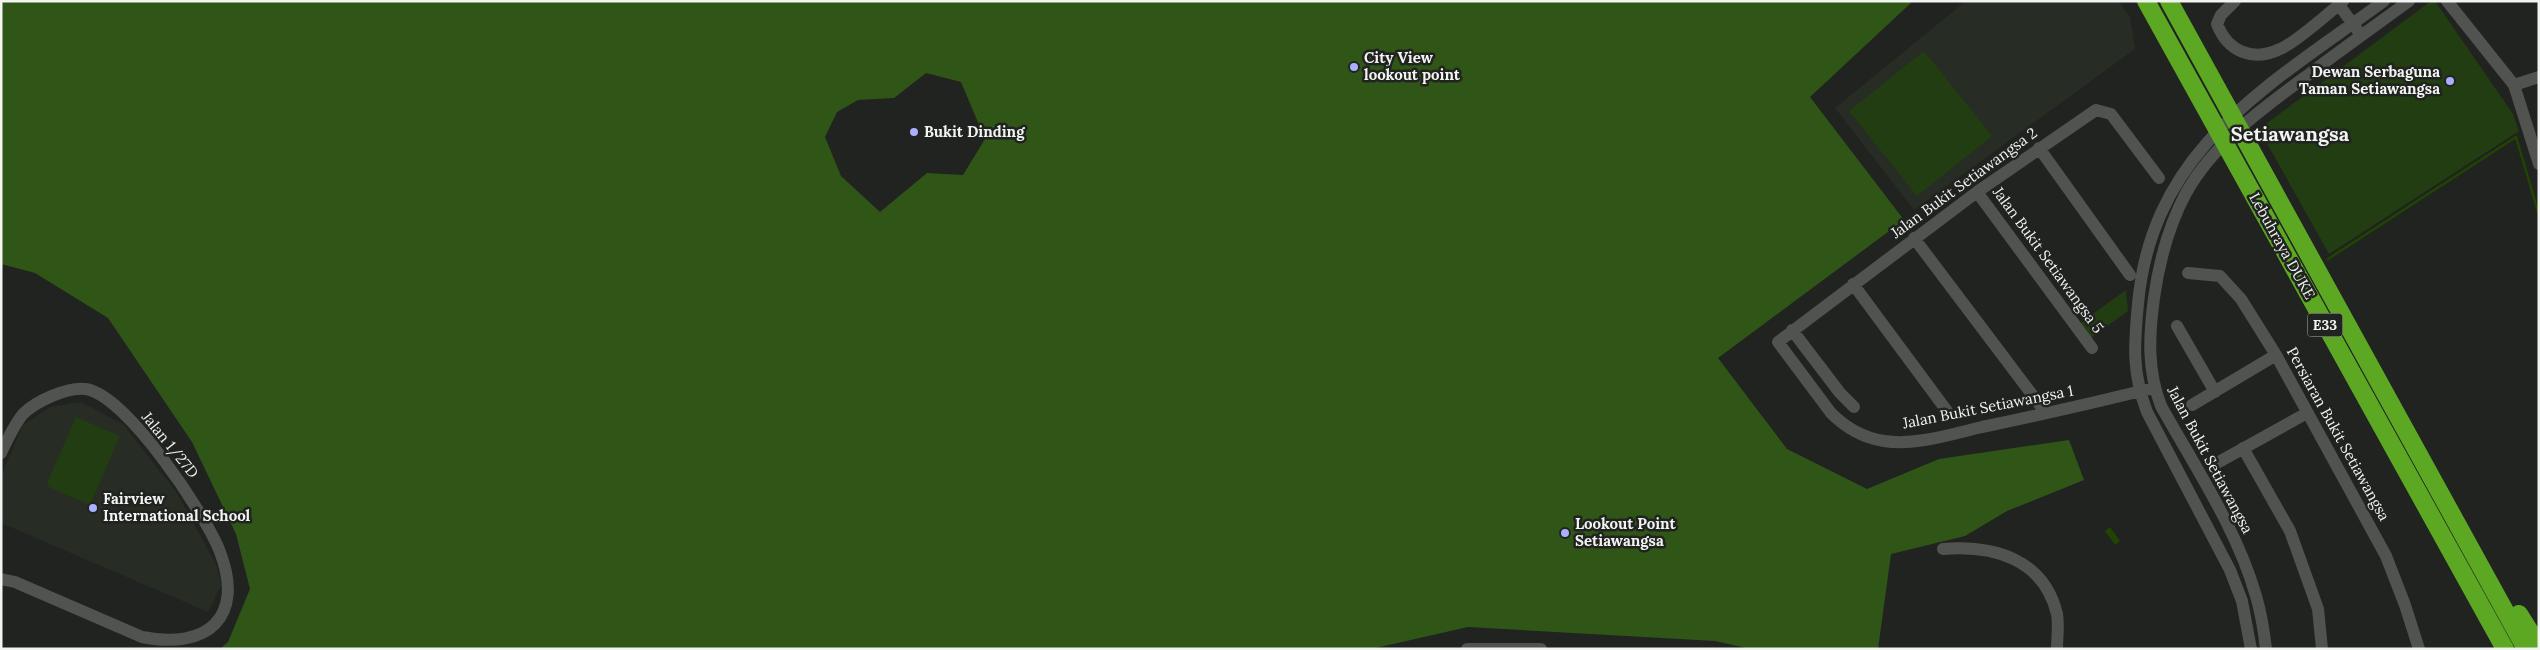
<svg xmlns="http://www.w3.org/2000/svg" width="2540" height="650" font-family="Lora,serif">
<style>
.built{fill:#272d24}
.green{fill:#223d12}
.forest{fill:#305617;fill-rule:evenodd}
.water{fill:#1f4500}
.lines{fill:none;stroke-linecap:round;stroke-linejoin:round}
.stream{stroke:#1f4500;stroke-width:2.5}
.minor{stroke:#50534f;stroke-width:12}
.highway{stroke:#5ca823;stroke-width:18}
.poi-dot{fill:#a9b0fc;stroke:#20231f;stroke-width:2}
.labels{text-anchor:middle;stroke-width:5;stroke-linejoin:round;paint-order:stroke}
.shield{fill:#20231f;stroke:#b3b5b2;stroke-width:1}
.shield-label{font-size:14px;font-weight:bold;fill:#f2f4f1}
.poi-label{font-size:15px;font-weight:bold;fill:#f2f4f1;stroke:#20231f;text-anchor:start}
.street-label{font-size:15px;fill:#f2f4f1;stroke:#20231f}
.district-label{font-size:20px;font-weight:bold;fill:#f2f4f1;stroke:#20231f}
</style>
<rect width="100%" height="100%" fill="#20231f"/>
<path class="built" d="M1966,1H2119L2130,17L2135,49L1914,210L1835,108Z
M81,402L123,424L177,493L217,566L221,585L208,612L1,523V476L23,425L50,407Z"/>
<path class="green" d="M2431,1H2435L2513,114L2519,131L2329,254L2259,129Z
M1924,51L1992,136L1917,196L1849,111Z
M2126,290L2128,311L2087,341L2076,326Z
M76,417L120,436L90,505L49,487L47,483Z"/>
<path class="forest" d="M1,1H1913L1810,97L1904,220L1718,358L1787,449L1867,489L1939,459L2069,440L2084,480L2007,511L1965,536L1891,554L1878,649H1751L1715,641L1468,627L1371,649H220L228,642L250,589L236,534L192,442L108,318L35,273L1,264ZM926,73L961,82L985,139L963,175L927,173L880,212L841,176L825,137L837,112L858,100L894,98Z"/>
<path class="water" d="M2110,527L2120,541L2115,545L2105,531Z"/>
<g class="lines">
<path class="stream" d="M2328,259L2516,137L2539,215"/>
<path class="minor" d="M2235,1L2221,15L2217,24C2228,52 2253,62 2280,49C2295,43 2329,13 2343,1
M2447,1L2514,85L2539,164
M2339,5L2358,31
M2514,85L2539,77
M2039,148L2130,275
M1977,192L2092,348
M1914,238L2046,413
M2188,273L2220,276L2241,299L2276,355L2386,556L2405,605L2419,649
M1853,284L1947,411
M2177,326L2215,392
M1792,330L1840,393L1854,407
M2154,388C2097,402 2040,415 1982,427C1952,434 1915,446 1884,441C1864,438 1845,427 1831,413L1778,342L1977,192L2093,112L2096,110L2111,114L2159,178
M2192,405L2276,355
M2243,448L2290,531L2318,609L2322,649
M1,453C7,440 14,425 23,414C36,401 67,387 85,389C125,393 206,515 220,552C245,617 208,650 142,637L15,582L1,579
M2217,463L2307,413
M1943,549C1994,545 2044,559 2057,614C2059,625 2057,638 2057,649
M1467,649H1541
M2251,649L2242,601L2230,570L2147,412C2132,373 2134,345 2138,304C2152,147 2270,85 2384,1
M2266,649C2264,631 2261,613 2256,596C2237,529 2195,467 2161,406C2147,370 2149,335 2154,298C2159,262 2169,225 2186,193C2214,143 2263,108 2308,75C2341,50 2375,26 2409,1"/>
<path class="highway" d="M2146,1L2505,649
M2169,1L2526,649
M2519,614L2539,646"/>
</g>
<g class="poi-dot">
<circle cx="1354" cy="67" r="5"/>
<circle cx="2450" cy="81" r="5"/>
<circle cx="914" cy="132" r="5"/>
<circle cx="93" cy="508" r="5"/>
<circle cx="1565" cy="533" r="5"/>
</g>
<g class="labels">
<rect class="shield" x="2307.5" y="313.5" width="35" height="23" rx="4"/>
<g class="shield-label">
<text x="2325" y="330">E33</text>
</g>
<g class="poi-label">
<text x="1364" y="63">City View<tspan x="1364" dy="17">lookout point</tspan></text>
<text x="2440" y="77" text-anchor="end">Dewan Serbaguna<tspan x="2440" dy="17">Taman Setiawangsa</tspan></text>
<text x="924" y="137">Bukit Dinding</text>
<text x="103" y="504">Fairview<tspan x="103" dy="17">International School</tspan></text>
<text x="1575" y="529">Lookout Point<tspan x="1575" dy="17">Setiawangsa</tspan></text>
</g>
<g class="street-label">
<text transform="translate(1964 183) rotate(-36)" y="5">Jalan Bukit Setiawangsa 2</text>
<text transform="translate(2282 246) rotate(61)" y="5">Lebuhraya DUKE</text>
<text transform="translate(2048 260) rotate(54)" y="5">Jalan Bukit Setiawangsa 5</text>
<text transform="translate(1988 407) rotate(-11)" y="5">Jalan Bukit Setiawangsa 1</text>
<text transform="translate(2338 434) rotate(61)" y="5">Persiaran Bukit Setiawangsa</text>
<text transform="translate(170 445) rotate(51)" y="5">Jalan 1/27D</text>
<text transform="translate(2210 460) rotate(62)" y="5">Jalan Bukit Setiawangsa</text>
</g>
<g class="district-label">
<text x="2290" y="141">Setiawangsa</text>
</g>
</g>
<rect width="2540" height="650" fill="none" stroke="#f2f4f1" stroke-width="5"/>
</svg>
